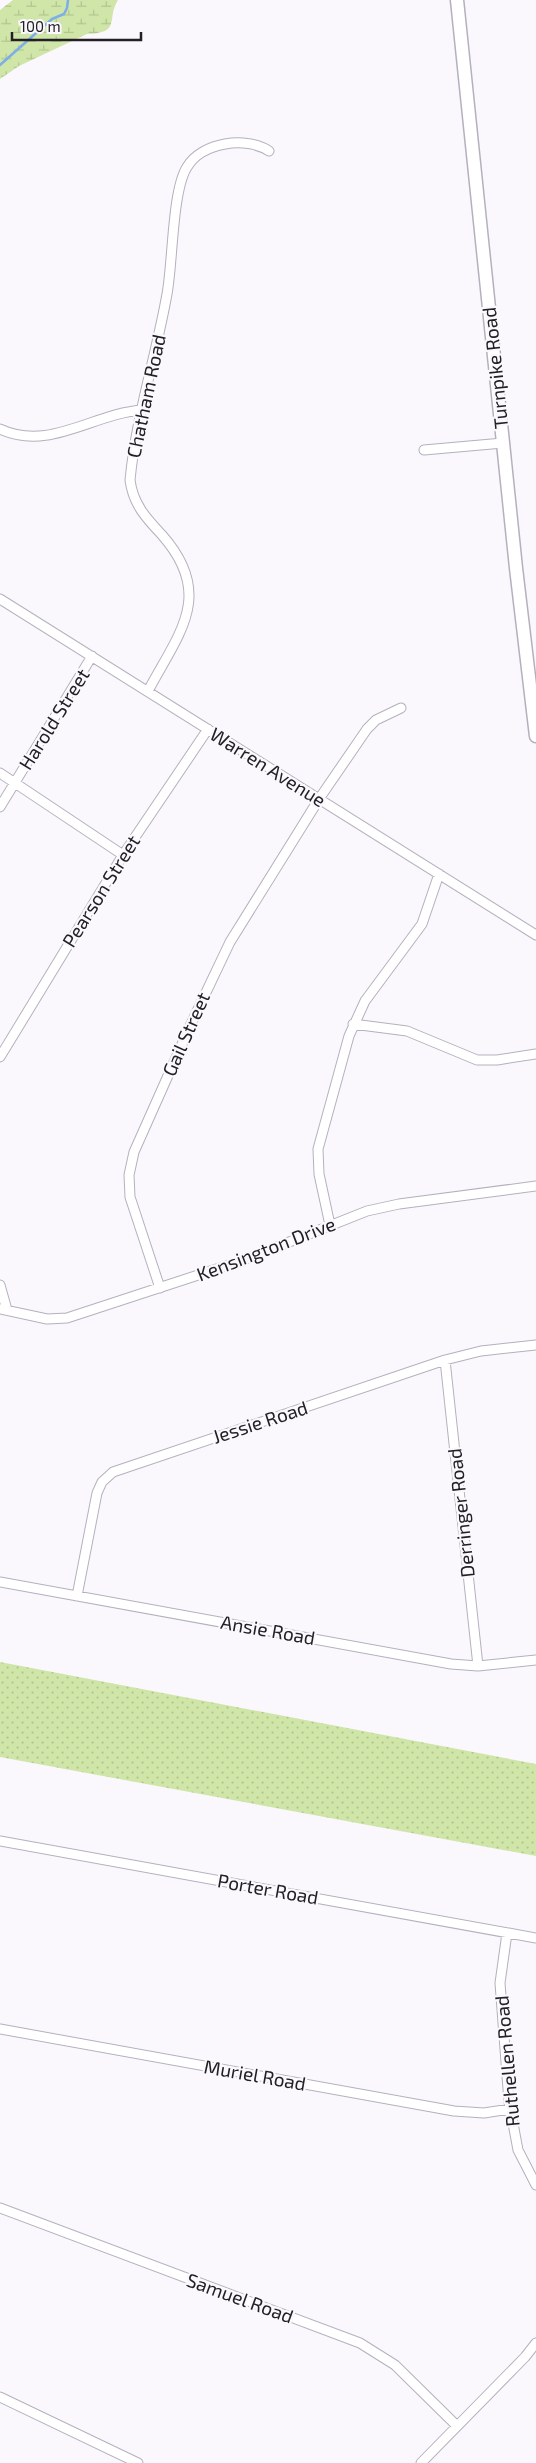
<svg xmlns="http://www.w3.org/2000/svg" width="536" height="2463" font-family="'Exo 2',sans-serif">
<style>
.wetland{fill:url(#wetland-marsh)}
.park{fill:url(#park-dots)}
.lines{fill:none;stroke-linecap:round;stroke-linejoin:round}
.stream{stroke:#7daee8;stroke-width:2.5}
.minor-casing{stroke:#b6b0be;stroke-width:11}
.secondary-casing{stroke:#b6b0be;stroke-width:15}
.minor{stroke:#fff;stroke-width:9}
.secondary{stroke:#fff;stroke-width:12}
.labels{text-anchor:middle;stroke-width:4.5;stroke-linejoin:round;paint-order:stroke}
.street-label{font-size:19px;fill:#222025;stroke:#faf7fd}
</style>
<defs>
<pattern id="wetland-marsh" width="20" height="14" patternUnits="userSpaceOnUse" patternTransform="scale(1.25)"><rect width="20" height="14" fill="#d0e6a8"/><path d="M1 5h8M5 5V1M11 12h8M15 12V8" fill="none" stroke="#b2c590"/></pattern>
<pattern id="park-dots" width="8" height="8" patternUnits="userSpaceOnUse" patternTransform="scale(1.25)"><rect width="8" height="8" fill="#d0e6a8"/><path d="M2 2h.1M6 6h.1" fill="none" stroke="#b2c590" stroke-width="1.8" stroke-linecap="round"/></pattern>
</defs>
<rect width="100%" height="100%" fill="#faf7fd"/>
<path class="wetland" d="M13,0H118C106,19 122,33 87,34L19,66L0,79V10Z"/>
<path class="park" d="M0,1662L536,1764V1856L0,1757Z"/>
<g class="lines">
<path class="stream" d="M0,65L52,19L64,14L67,8L68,0"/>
<g class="minor-casing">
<path id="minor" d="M0,429C50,452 93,413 143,410
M424,450L503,443
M0,599L536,935
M148,691C179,633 215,595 162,535C146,518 133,504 130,480C136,417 156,356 167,294C173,262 172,191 187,167C202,142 246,136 269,151
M0,773L123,855
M0,807L92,656
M353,1024L407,1031L477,1060H497L536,1054
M0,1057L123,855L208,729
M330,1225L319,1174L318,1149L349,1036L365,1001L422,924L439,874
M0,1285L7,1310
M160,1288L130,1197L129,1175L134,1152L191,1024L230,942L319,799L367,729L376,720L401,708
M0,1309L47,1319L67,1318L244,1260L367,1211L399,1204L536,1186
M445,1360L478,1666
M0,1582L451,1664L478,1666L536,1660
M77,1596L97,1493L102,1482L113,1472L445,1360L481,1351L536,1345
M0,1841L536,1938
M507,1933L500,1983L509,2102L518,2150L536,2185
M0,2029L454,2111L484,2113L510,2109
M0,2208L360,2343L395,2365L457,2426
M0,2397L138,2463
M421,2463L525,2357L536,2343"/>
</g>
<g class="secondary-casing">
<path id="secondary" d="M457,0L516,568L536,736"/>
</g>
<use href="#minor" class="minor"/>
<use href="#secondary" class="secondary"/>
</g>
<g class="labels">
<g class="street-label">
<text transform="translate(495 368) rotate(-96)" y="7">Turnpike Road</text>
<text transform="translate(146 396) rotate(-78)" y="7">Chatham Road</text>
<text transform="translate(54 719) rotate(-58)" y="7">Harold Street</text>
<text transform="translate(268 767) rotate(32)" y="7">Warren Avenue</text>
<text transform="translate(101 891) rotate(-58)" y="7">Pearson Street</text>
<text transform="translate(186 1034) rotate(-66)" y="7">Gail Street</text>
<text transform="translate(266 1249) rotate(-21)" y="7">Kensington Drive</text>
<text transform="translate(260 1422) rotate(-18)" y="7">Jessie Road</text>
<text transform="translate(461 1513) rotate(-96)" y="7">Derringer Road</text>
<text transform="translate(268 1630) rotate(10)" y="7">Ansie Road</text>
<text transform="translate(268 1889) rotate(10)" y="7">Porter Road</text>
<text transform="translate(507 2061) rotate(-95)" y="7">Ruthellen Road</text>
<text transform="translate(255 2075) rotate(10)" y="7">Muriel Road</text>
<text transform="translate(240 2298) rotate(20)" y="7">Samuel Road</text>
</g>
</g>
<path d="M12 32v8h129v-8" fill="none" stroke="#222025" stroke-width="2.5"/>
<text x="20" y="32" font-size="15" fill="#222025" stroke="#faf7fd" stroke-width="4" paint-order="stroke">100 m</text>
</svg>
